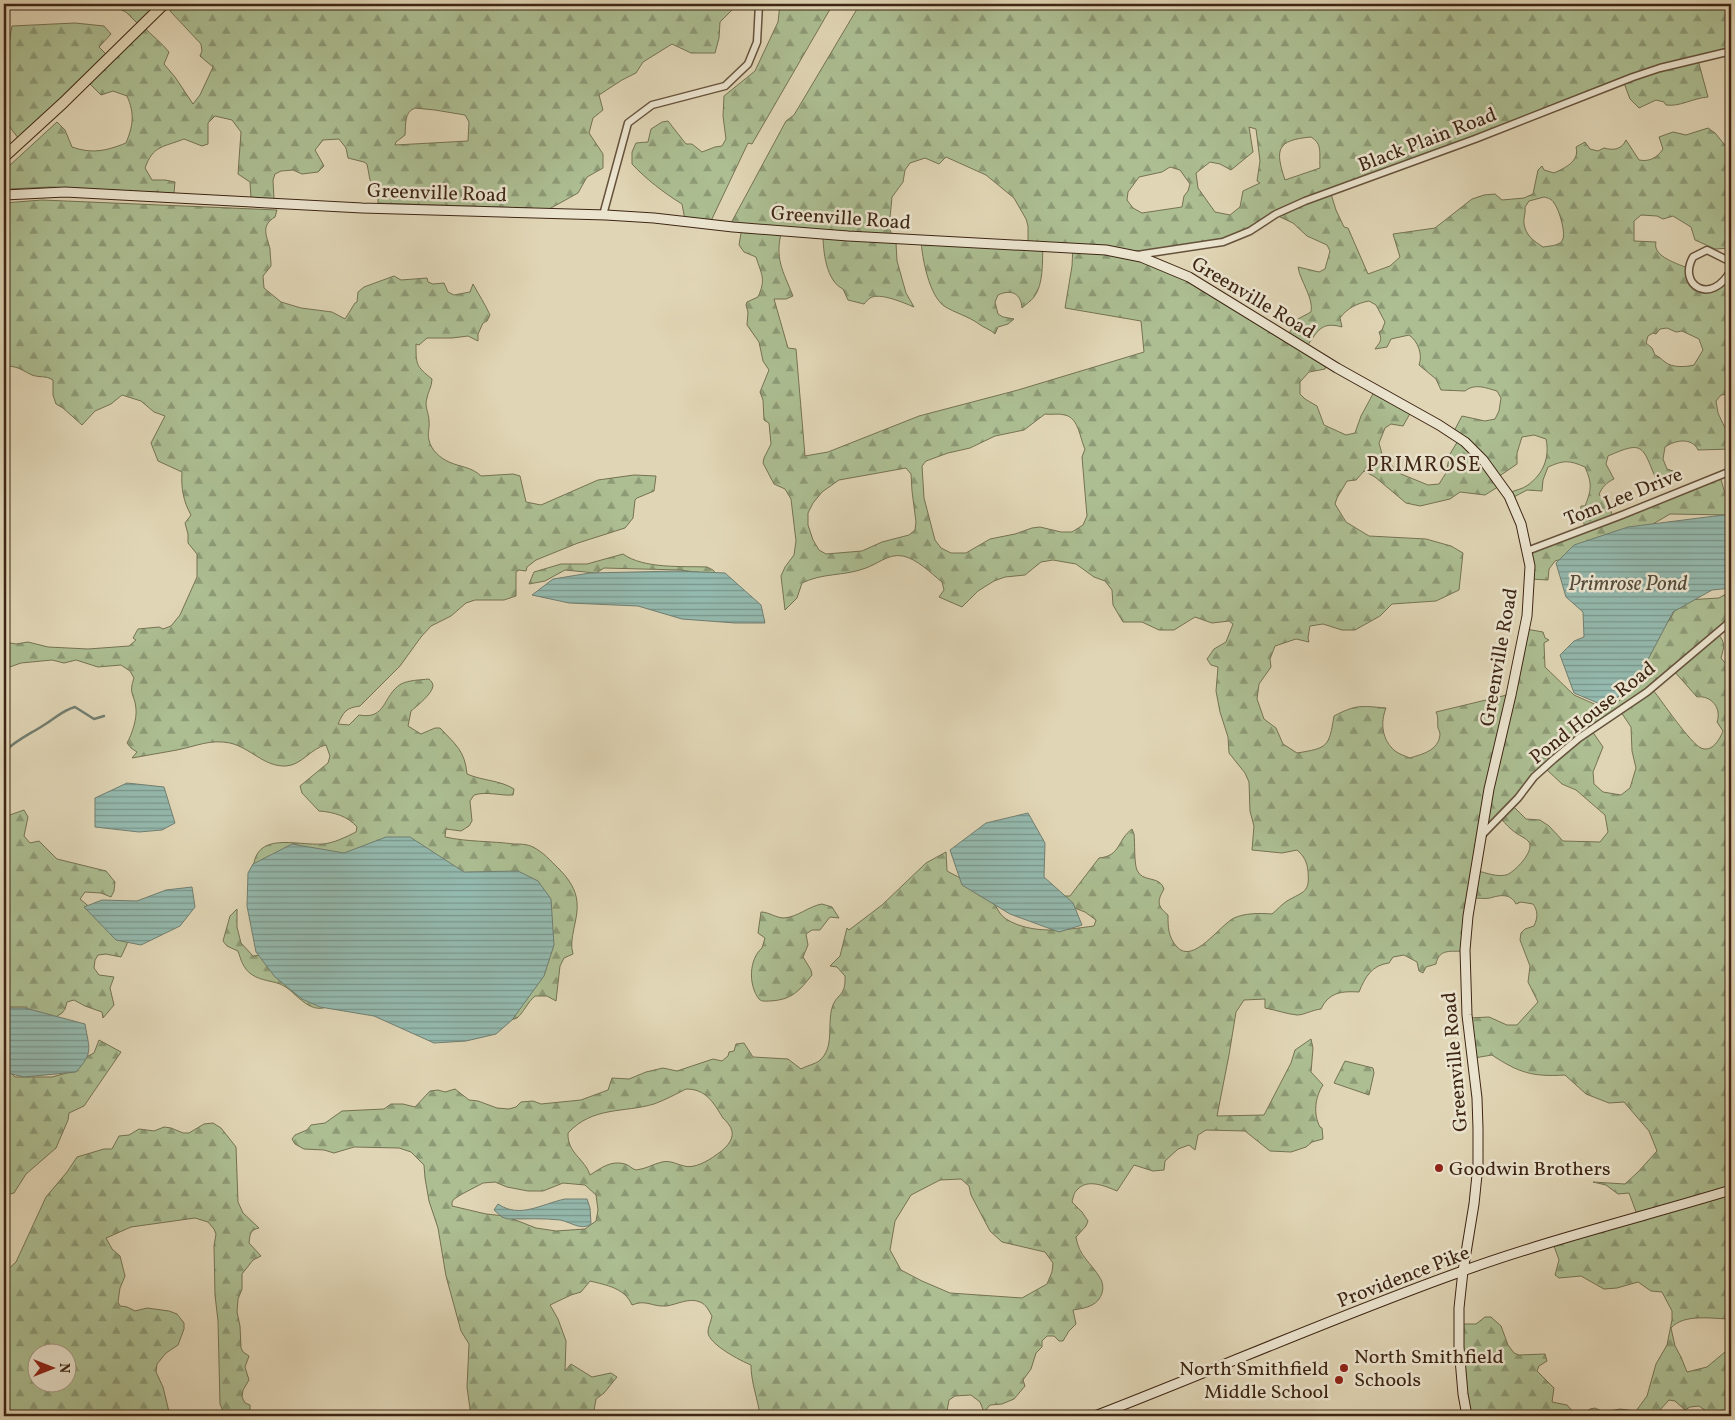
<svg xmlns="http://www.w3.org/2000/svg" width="1735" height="1420" font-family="Vollkorn,serif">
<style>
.forest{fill:url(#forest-firs);stroke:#757253;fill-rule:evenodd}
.water{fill:url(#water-rules);stroke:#727e70}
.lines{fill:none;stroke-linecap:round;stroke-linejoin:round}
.stream{stroke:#727e70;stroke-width:2.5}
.street-casing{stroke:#66523c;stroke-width:9}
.secondary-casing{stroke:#3e2614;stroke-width:11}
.primary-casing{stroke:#3e2614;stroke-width:12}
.street{stroke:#ebe4cf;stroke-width:6}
.secondary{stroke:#ebe4cf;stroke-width:9}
.primary{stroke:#e0d5b5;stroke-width:10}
.poi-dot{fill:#8f2418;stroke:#ebe4cf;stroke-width:2}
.labels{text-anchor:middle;stroke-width:5;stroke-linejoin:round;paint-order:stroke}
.street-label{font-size:20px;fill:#3e2614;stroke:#ebe4cf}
.poi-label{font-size:20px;fill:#3e2614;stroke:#ebe4cf;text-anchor:start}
.neighbourhood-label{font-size:21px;letter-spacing:1px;fill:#3e2614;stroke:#ebe4cf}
.water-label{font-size:21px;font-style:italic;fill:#544b3a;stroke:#ebe4cf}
</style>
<defs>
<pattern id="forest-firs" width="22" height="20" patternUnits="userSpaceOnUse" patternTransform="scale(1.25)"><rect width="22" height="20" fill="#acbe92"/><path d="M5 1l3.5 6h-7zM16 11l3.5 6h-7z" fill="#8d9a76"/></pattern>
<pattern id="water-rules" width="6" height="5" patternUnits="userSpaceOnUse" patternTransform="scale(1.25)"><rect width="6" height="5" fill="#94b9ae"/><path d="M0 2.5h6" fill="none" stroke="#7a968c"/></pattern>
</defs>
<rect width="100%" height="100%" fill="#e0d5b5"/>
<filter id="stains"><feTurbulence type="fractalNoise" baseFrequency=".004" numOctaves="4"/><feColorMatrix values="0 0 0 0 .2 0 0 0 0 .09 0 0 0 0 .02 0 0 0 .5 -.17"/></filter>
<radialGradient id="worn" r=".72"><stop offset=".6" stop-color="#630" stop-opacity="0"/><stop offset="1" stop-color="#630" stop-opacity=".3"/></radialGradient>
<path class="forest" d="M109,4H161L139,25L126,12Z
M179,4H735V7L720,22L719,38L715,53H691L672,44L643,62L636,73L622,80L599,95L603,110L593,118L589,133L603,154V168L587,177L578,193L542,213L527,208L378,203V190L370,180L367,164L364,162L348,158L346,148L339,139L323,140L315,150L324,166L318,172L302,174L293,170L281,171L275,174L273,180L274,199L251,198L250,182L238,174L241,132L232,120L215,116L208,123V144L202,146L184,139C164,147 153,145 145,168L152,180H165L175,182L174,193L50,187L9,189L4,186V175L9,166L57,122L65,130L72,147C92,154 106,151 126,143C133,126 135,114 127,96L113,91L101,95L87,81L143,26C151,35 162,43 169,52L164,64L175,77L193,104L200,95L213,67L200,56L202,51L201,44L170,11ZM415,108L435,110L465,115L469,122L468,141L395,145L396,142L405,135C406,124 404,112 415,108Z
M780,4H833L752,144L748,143L710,223L685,220L682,204C664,193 646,179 632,164V152L636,143L648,142L651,129L662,122L668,121L686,144H692L702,152L715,147L722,146L726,139L723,116L724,96L755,71L778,22Z
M860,4H1731V51L1698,60L1708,97C1693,98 1680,107 1666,105L1664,102L1656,100L1639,108L1630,99L1624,83L1331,194L1336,210L1344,227L1348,228L1368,274L1390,266L1400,257L1393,234L1435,228L1472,199L1484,195L1495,194L1502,200L1524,198L1533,194L1538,170L1542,166L1544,170L1554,173C1565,168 1580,161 1576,147L1585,142L1590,149L1598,151L1604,148C1614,151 1622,149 1626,140L1639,160C1649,162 1657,158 1663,149L1659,137L1673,132L1686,135L1708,128L1715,133L1729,150L1731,151V215L1725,231L1731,239V248L1715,249L1695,240L1691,227L1673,216L1663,219L1657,216L1641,215L1634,221V241L1656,242C1652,257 1679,264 1690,269L1696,286L1717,288L1731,272V394L1721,395L1716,401L1718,413L1724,426L1731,436V449L1698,450C1692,437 1675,440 1665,447L1663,459L1667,469L1673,471L1656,479C1642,446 1644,440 1608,456L1606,464L1614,479C1607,482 1601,488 1599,495L1607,501L1613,517L1720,476L1724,490L1731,503V515L1670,514L1653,524L1572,556L1555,561L1549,569L1548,580L1531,579L1529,551L1586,529L1580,513L1581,506H1585C1592,489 1592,483 1585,467C1569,460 1564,460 1548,467L1543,480L1542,491L1527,490L1512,498L1509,493C1515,490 1523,489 1528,485C1543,474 1550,458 1546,439L1534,435L1522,437L1517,453V464L1498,477L1501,485L1485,495L1460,492L1450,499L1420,506L1406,503L1375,477L1364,471L1356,480L1347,481L1337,498L1335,504L1346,522L1369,536L1426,539L1451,546L1463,553L1459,590L1436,601L1392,604L1380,616L1355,630H1342L1323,624L1310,626L1308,638L1309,642L1296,639L1275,646L1270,659L1271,667L1259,684L1257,699L1264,719L1276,728L1283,744L1297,753C1328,748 1329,747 1334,716C1357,704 1361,706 1386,708C1380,723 1382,740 1395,751C1399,754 1405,756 1410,758C1422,754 1438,751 1440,735C1440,733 1439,730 1438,728C1437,722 1439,718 1436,712L1511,694L1526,629L1543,632L1545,638L1549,640L1544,643L1545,667L1574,695L1601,707L1616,704L1642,677L1655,638L1670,619L1680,601L1686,600L1719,598L1731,591V622L1718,634C1726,643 1724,647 1721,658L1731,670V1319C1714,1319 1684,1313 1671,1328L1675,1346L1681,1357L1687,1372L1707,1367L1731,1347V1416H1713L1699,1406L1690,1407L1685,1410L1675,1401L1669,1400L1659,1411L1644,1414V1416H1578H1582L1590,1409L1595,1408L1604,1412L1620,1409L1636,1411L1647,1396L1656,1364L1667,1345L1672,1320V1311L1662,1292L1651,1291L1638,1282L1617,1288L1604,1289L1581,1276L1559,1278L1555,1275L1559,1260L1553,1243L1638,1217L1629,1193L1618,1194L1606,1185L1593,1182L1625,1184L1638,1172L1657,1151L1649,1131L1624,1102L1609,1103L1586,1094L1565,1075C1533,1077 1519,1073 1492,1055L1474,1058L1468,1018L1489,1017L1507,1025H1517L1538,1002L1528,982L1530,966L1520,940L1521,933L1525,929L1534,926C1538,917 1538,911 1533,904L1521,902L1516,904C1510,893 1500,895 1490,898C1485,899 1478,898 1473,898L1465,951C1451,952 1439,948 1436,964L1426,967L1423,973L1419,971L1417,962L1404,955L1393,957L1389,963C1372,965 1365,977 1359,992C1342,991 1329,992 1321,1009C1312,1010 1304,1015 1297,1015C1287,1014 1276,1010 1265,1008V999L1244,1000L1236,1012L1229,1055L1217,1116L1264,1115L1291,1063L1295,1050L1311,1039L1313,1048L1311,1072L1323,1085C1315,1097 1313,1114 1320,1127L1322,1128L1323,1139L1312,1142L1306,1147L1291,1152L1270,1151L1245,1131L1206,1130L1198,1135L1195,1150L1189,1145L1178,1149L1165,1161L1164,1170L1153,1171L1134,1165L1117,1191C1105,1186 1087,1178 1077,1190C1074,1192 1073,1198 1072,1202L1082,1212L1088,1221L1086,1226L1076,1237C1079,1257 1091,1262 1100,1278C1106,1287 1102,1300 1092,1305C1087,1308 1079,1309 1073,1310L1076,1324L1069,1331L1063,1341H1059L1054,1336H1047L1042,1341V1347L1036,1353L1031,1369L1023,1380L1025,1386L1014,1399L1002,1404L990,1405L984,1412L980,1402L971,1395L955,1396L949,1400L947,1411L948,1416H760C758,1399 751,1383 751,1365C741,1361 708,1344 708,1332C708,1327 711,1322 712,1316C709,1311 706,1304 700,1302C689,1297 676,1305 666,1306C652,1307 646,1299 632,1305C625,1288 606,1285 590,1281L581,1292L571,1295L550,1305L558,1319L566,1341L565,1371L571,1364L592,1377L611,1373L617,1377L604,1393L596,1399L593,1416H471L467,1387L469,1344L461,1331L446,1276L438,1228L429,1201L425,1178L424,1165L411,1152L399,1148L354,1147L334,1153L324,1150L304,1149L295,1144L292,1139L295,1135L307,1130L311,1125L325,1123L342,1111L384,1109L391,1104H403L415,1107L430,1091L438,1090L445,1092L455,1089L469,1100L478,1101L497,1108L509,1109L516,1107L521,1102L533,1101L541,1104L581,1100L608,1090L612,1078L629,1079L646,1072L663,1068L677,1071L713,1059L722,1061L728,1056L729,1052L734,1051L736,1044L744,1043L753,1057L788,1059L801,1069C806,1066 815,1064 819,1061C835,1048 827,1025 832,1008C836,993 846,998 845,976L837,967L830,966L840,956L847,928L849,930L882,905L926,863L946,852L947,871C960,878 979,887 990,897C996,903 997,913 1006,919C1032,935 1065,930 1094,926L1096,920L1085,912L1072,907L1058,896H1070L1099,858C1121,856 1117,840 1132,829L1134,834C1135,842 1134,864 1137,870C1142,883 1160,875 1164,889C1157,901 1157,906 1168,915C1168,927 1168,937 1177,947C1193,965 1220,925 1234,918C1245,913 1260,913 1272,914C1277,910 1282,904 1287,901C1304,891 1310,893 1308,871C1307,862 1304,856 1297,850L1282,853L1252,850L1254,826L1250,811L1249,782L1245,773L1229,753L1228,737L1220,712L1216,691L1218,667L1211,665L1207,659L1214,649L1226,642L1233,624L1229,621L1212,623L1195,617L1174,630H1159L1142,622H1123L1113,605L1112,590L1105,581L1094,577L1076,564L1053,560L1041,562L1025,575L1005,577L994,581L978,591L962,607L939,597L944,590L942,582C931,573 917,559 903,556C888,553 877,565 863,569C843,576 822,573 802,583L797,598L785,610L781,576L785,567L794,555L796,541L791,499L785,489L774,484L763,463L764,458L771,444L769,423L764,420L763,400L760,392L769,370L763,361L759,342L747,325L748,312L746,305L747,302L758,297C766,279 762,276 756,257L744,252L739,245L742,227L730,225L786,121L794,115ZM1249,127L1256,129L1260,161L1257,181L1260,183L1243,191L1240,207L1230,215L1215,212L1198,188L1196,173L1210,162L1220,164L1231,170L1253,152ZM1311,137C1323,144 1319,154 1320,168L1285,180C1275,150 1276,140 1311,137ZM946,157L986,175L1014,198L1026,219L1028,226V244L921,240C922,258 929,295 944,306C955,313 968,316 979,324C984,328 990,329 995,334L998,327L1008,324L1014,319L1003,317L998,314L995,302L998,295C1011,289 1021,293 1022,308C1026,304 1031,301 1034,297C1044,284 1042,261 1043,246L1073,247L1072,266L1065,308L1141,321L1144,352L1018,390L919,416L828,452L805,456L796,349L788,348L774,299H786L793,296C783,271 774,258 782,230L823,234C823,251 826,281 843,289L848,300L864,304C866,302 868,299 870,298C880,292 904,303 914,307L906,293L897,261L896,243L889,228L892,197L903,182L905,170L910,163L925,158L939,164ZM1170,167L1180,170L1190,184L1188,191L1184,196L1182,207L1142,213L1133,208L1127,200L1128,192L1139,177L1162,172ZM1544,197C1548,198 1552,199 1554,203C1559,209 1567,235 1562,241C1558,246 1549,246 1543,247C1534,241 1526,236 1524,224C1523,219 1526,213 1525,207L1529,201ZM1276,215L1293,223L1307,236L1327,245L1330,251L1325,269L1319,272L1298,267C1300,281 1314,298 1311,312L1298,319L1288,335L1143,255L1222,242ZM1369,301L1376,305L1385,322L1382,330L1379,332C1383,341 1379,343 1375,349L1387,347L1391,339L1409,335C1418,341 1423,355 1419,365L1436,379L1441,390L1465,391C1475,383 1486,388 1497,391L1501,398L1499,411L1495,419L1485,421L1462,416L1453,433L1459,439L1450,454L1446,473L1439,484L1428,485L1401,474L1394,468L1382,454L1379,443L1385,428L1391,424L1403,426L1412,410L1374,392L1361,416L1355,433L1346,435L1324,425L1317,406L1305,399L1300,394V382L1309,372L1325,369L1328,361L1307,346C1318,331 1321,321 1342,327L1340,318C1347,308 1358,303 1369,301ZM1667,328L1676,332L1682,331L1699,339L1703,350L1694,365C1686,367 1672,368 1665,362C1661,359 1660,357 1655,355L1652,348L1646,343L1648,336L1653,333L1656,334L1660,329ZM1045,414C1051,415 1059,413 1065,415C1079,418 1080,439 1085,449L1082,457L1087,516L1083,525L1072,532H1061L1040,527L1032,528L1015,534L990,539L966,553H951L941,548L935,540L924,498L922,466L926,461L948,453L970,448L995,436L1024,430ZM906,468L911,474L912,491L916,522L915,530L909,535L882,542L862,551L826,554L819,550L813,540L808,525V513L813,503L822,492L839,480ZM1674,671L1697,697C1711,695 1722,708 1717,722L1723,731C1720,739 1712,753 1701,748C1690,743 1662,701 1653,690ZM1621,712L1631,727L1632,751L1636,768L1630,788L1621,795L1603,792L1594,784L1593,772L1603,747L1592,731ZM1545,768L1562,784L1576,790L1605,815L1608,832L1600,842L1563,841L1549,826L1540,820L1526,819L1513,806ZM1501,819C1506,824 1510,829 1516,833C1520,836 1526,838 1529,842C1535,851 1514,873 1506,875C1496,877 1487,873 1478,871L1483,835ZM686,1089C706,1089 713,1102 723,1118C726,1121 731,1126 732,1131C734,1141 724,1150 716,1155C708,1161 694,1169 684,1166C676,1164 670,1160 662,1162C653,1164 646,1169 636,1170C632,1169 629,1165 625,1164C611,1160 601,1168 590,1175C585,1159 567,1153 568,1133C593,1106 624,1113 654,1104C665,1100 676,1094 686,1089ZM961,1179L969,1186L971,1195L990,1231L1002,1242L1045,1252L1053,1263L1052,1272L1047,1284L1022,1298L950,1293L922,1281L901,1270L890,1250L895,1221L911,1195L940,1180ZM495,1182L507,1187L528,1191H543L563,1183L585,1185L596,1195L598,1210L596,1221L585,1229L556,1231L536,1228L505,1216L486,1214L452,1206V1202L454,1199L462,1194L483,1183Z
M75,23L104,26L111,34L99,47L108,56L19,139L12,130L4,116V41L9,42L12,26Z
M42,200L277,210L275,217C260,226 267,236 270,249C270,254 271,260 271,266L263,276L264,288L281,302L301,308L332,312L345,319L355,303L357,302L358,292L364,287L394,276L401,280L427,278L428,282L433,284L444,283L448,292L454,295L470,292L473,284C479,295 485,304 490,315L487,321L483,323L478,334V341L468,336L452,338H427L419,345L416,344C416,365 416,366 432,379C432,387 428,391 427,398C424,406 429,413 429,421C430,427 427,434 429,440C431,450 440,458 449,462C460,467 472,467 481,476L513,474L520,476L526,502L541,505L598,480L634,475L656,476L654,491L637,498L635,500L633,518L625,528L578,543L536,560L527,567L526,571L519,570L516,572V596L504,600H475L466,603L451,616L431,626L421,637L400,666L360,706C346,708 344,711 338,724L349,725L359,715C387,720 382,696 401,684C409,680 420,680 429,679C431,681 433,683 433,686C432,694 417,706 411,711L408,726L421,734L435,728H440C456,745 465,751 467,774C483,781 500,780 514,789L513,795C500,796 487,791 474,795L470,801L472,821L469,826L461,831L446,829L445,837C468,842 491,841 514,844C520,844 527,844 533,847C543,852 551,861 559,869C568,878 576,889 577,902C579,919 568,939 573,954L564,958L560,966L556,1001L547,996H535C527,1003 524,1012 517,1018L468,1035L343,996C338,1000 329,1007 323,1008C307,1011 295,992 284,986C274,980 262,982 251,974C243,968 241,960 238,951L227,946L223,941L230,916L237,909V927L241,943L253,956L262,955L253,870C255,830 296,846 323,844C334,843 346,837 356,832L357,827C348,816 333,812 319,811L302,793L300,786L328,763L330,756L326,745C311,748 302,765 286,766C264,767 251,748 230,743C210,739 197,746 177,750C162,753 147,755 132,758L137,752L131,748L127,743C132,734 137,719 136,709C135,694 128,695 134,678L130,671L121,665L98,667L76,660L64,663L52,660L21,663L4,669V642L16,644L28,642L48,647L88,649L129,646L136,640L133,638L138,629L159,627L163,629L171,626L180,615L197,577V554L188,543V534L185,523L191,515C183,501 181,487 182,472L158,461L151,443L165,416L154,412L141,401L122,395L111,404L95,411L82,425L63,408L56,404L53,395V380C45,375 40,378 32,375C23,371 20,367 8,366L4,359V203Z
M623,554C644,569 682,566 707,567L713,570L717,575L680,570L604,568L596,573L565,570L545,581L529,584L534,572L561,564H587Z
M24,810L28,817L24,836L30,843L39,841L57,859L106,871L115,882L114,891L111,897L101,893L85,892L80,899L127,938V944L121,957L106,954L98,955L95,960L94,968L99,975L114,977L110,988L114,1005L103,1018L102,1012L85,1006L74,1000L67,1002L65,1009L62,1013L40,1027L31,1026L27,1007H4V817Z
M822,904L832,907L839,918L830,917L820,930H812L806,934L808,945L803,957L811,970L812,975C799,991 792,1000 770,1001C766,1001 762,1002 759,999C748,985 749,959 762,948L765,938L758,933L761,912C769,912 776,918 784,918C798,917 809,906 822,904Z
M99,1040L121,1052L84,1106L69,1113L68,1120L56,1148L26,1174L14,1193L5,1195L4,1197V1065H13L12,1074L15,1077H52L70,1072L78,1061L94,1053Z
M1345,1061L1373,1068L1374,1073L1369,1095L1334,1083Z
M213,1123L221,1128L236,1147L238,1202L243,1213L259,1228C250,1230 250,1234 249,1243L261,1256L253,1260L242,1274V1289L238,1299L237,1312L240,1326L241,1348L243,1352L249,1356L245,1367L249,1380L243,1390L242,1397L245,1403L250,1405V1413L253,1416H225L220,1404L218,1321L215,1295L214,1246L216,1234L214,1229L208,1222L195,1218L131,1227L106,1238L112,1249L120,1256L125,1276L120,1288L118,1302L120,1306L127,1307L135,1311L147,1308L169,1311L177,1314L184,1323V1329L178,1345L166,1353L157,1364L156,1372L163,1387L170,1416H4V1273L16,1262L46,1197L67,1172L77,1157L104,1149H112L119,1136L129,1135L139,1129L154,1131L164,1127L171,1128L183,1133H189L204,1124ZM38,1352H68V1382H38Z
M1485,1317H1491L1501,1326L1508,1345L1514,1353L1519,1355L1545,1354L1547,1361L1539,1366L1537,1371L1554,1388L1552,1402L1567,1405L1577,1416H1506L1504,1413L1495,1410L1482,1416H1468L1461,1324H1476Z"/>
<path class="water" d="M1731,514V588L1712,590L1673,612L1634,686L1605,706L1574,693L1560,655L1574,641L1584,637L1583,612L1566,597L1556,563L1574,545L1628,527Z
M678,571L725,573L761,605L765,623H735L682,619L638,606L569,603L532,595L553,579L590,573Z
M127,783L164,787L175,823L162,830L139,832L95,827V798Z
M1028,813L1045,843L1044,877L1073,903L1082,925L1059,932L1010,914L962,885L950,850L986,823Z
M386,837H410L464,872L518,871L538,881L551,899L554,945L544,976L512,1020L496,1034L466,1041L434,1043L374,1016L320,1007L302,999L275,977L256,952L247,906L248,873L253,864L292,844L344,853Z
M192,887L195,907L180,926L141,945L116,940L84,907L102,900L137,901L166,890Z
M4,1008H25L85,1024C89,1049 94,1052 76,1072L24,1077L4,1072Z
M565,1199H587L590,1208L591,1224C581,1231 571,1222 560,1220C544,1218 525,1219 508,1219L502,1217L494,1210L498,1204C520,1219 541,1204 565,1199Z"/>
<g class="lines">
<path class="stream" d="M4,752C16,740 30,734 44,725C56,718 61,711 75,707L94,719L104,716"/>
<g class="street-casing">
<path id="street" d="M603,215L628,123L652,105L725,86L748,64L757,42L759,4
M1137,255L1223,242L1250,231L1276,214L1305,201L1475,139L1633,77L1660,68L1731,51
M1731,262L1707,250L1693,257C1677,286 1712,306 1731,270
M1527,551L1622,515L1731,471
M1481,836L1518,798L1534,777L1554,759L1579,738L1647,692L1731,621"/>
</g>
<g class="secondary-casing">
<path id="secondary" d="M4,195L65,192L362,208L606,215L654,218L733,227L848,236L1106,250L1141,257L1189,277L1337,368L1439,425L1465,442L1483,460L1509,496L1521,524L1530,566L1527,616L1511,695L1489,789L1468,916L1465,950L1467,1015L1477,1098L1478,1129V1165L1474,1204L1463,1271L1459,1308V1347L1463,1394L1467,1416
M1095,1416C1217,1369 1337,1316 1460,1272C1548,1240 1642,1217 1731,1190"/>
</g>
<g class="primary-casing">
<path id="primary" d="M4,157L63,103L164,4"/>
</g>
<use href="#street" class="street"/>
<use href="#secondary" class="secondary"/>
<use href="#primary" class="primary"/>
</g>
<g class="poi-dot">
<circle cx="1439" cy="1168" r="5"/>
<circle cx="1344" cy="1368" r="5"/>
<circle cx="1339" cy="1380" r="5"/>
</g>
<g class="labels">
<g class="street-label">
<text transform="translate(1427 139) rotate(-21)" y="7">Black Plain Road</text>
<text transform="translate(437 192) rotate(2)" y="7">Greenville Road</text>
<text transform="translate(841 217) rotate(4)" y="7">Greenville Road</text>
<text transform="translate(1254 297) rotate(31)" y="7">Greenville Road</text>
<text transform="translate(1623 496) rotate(-22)" y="7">Tom Lee Drive</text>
<text transform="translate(1498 657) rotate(-80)" y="7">Greenville Road</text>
<text transform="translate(1592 712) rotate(-38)" y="7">Pond House Road</text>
<text transform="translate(1454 1062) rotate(-95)" y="7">Greenville Road</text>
<text transform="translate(1403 1276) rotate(-21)" y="7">Providence Pike</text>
</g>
<g class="poi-label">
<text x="1449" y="1175">Goodwin Brothers</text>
<text x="1354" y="1363">North Smithfield<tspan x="1354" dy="23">Schools</tspan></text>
<text x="1329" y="1375" text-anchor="end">North Smithfield<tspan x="1329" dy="23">Middle School</tspan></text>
</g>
<g class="neighbourhood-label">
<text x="1424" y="471">PRIMROSE</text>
</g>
<g class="water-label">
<text x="1628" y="590">Primrose Pond</text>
</g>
</g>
<rect width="1735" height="1420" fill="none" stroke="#e0d5b5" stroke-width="20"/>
<rect x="5" y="5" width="1725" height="1410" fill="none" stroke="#3e2614" stroke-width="2.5"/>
<rect x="10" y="10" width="1715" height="1400" fill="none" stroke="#3e2614"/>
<g transform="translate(52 1368) rotate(90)"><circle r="24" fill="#ebe4cf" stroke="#a69884"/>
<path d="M0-4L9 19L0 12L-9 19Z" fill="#8f2418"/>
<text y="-8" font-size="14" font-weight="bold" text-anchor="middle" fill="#3e2614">N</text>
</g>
<rect width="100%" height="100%" filter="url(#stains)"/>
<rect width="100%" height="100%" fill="url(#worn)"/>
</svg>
